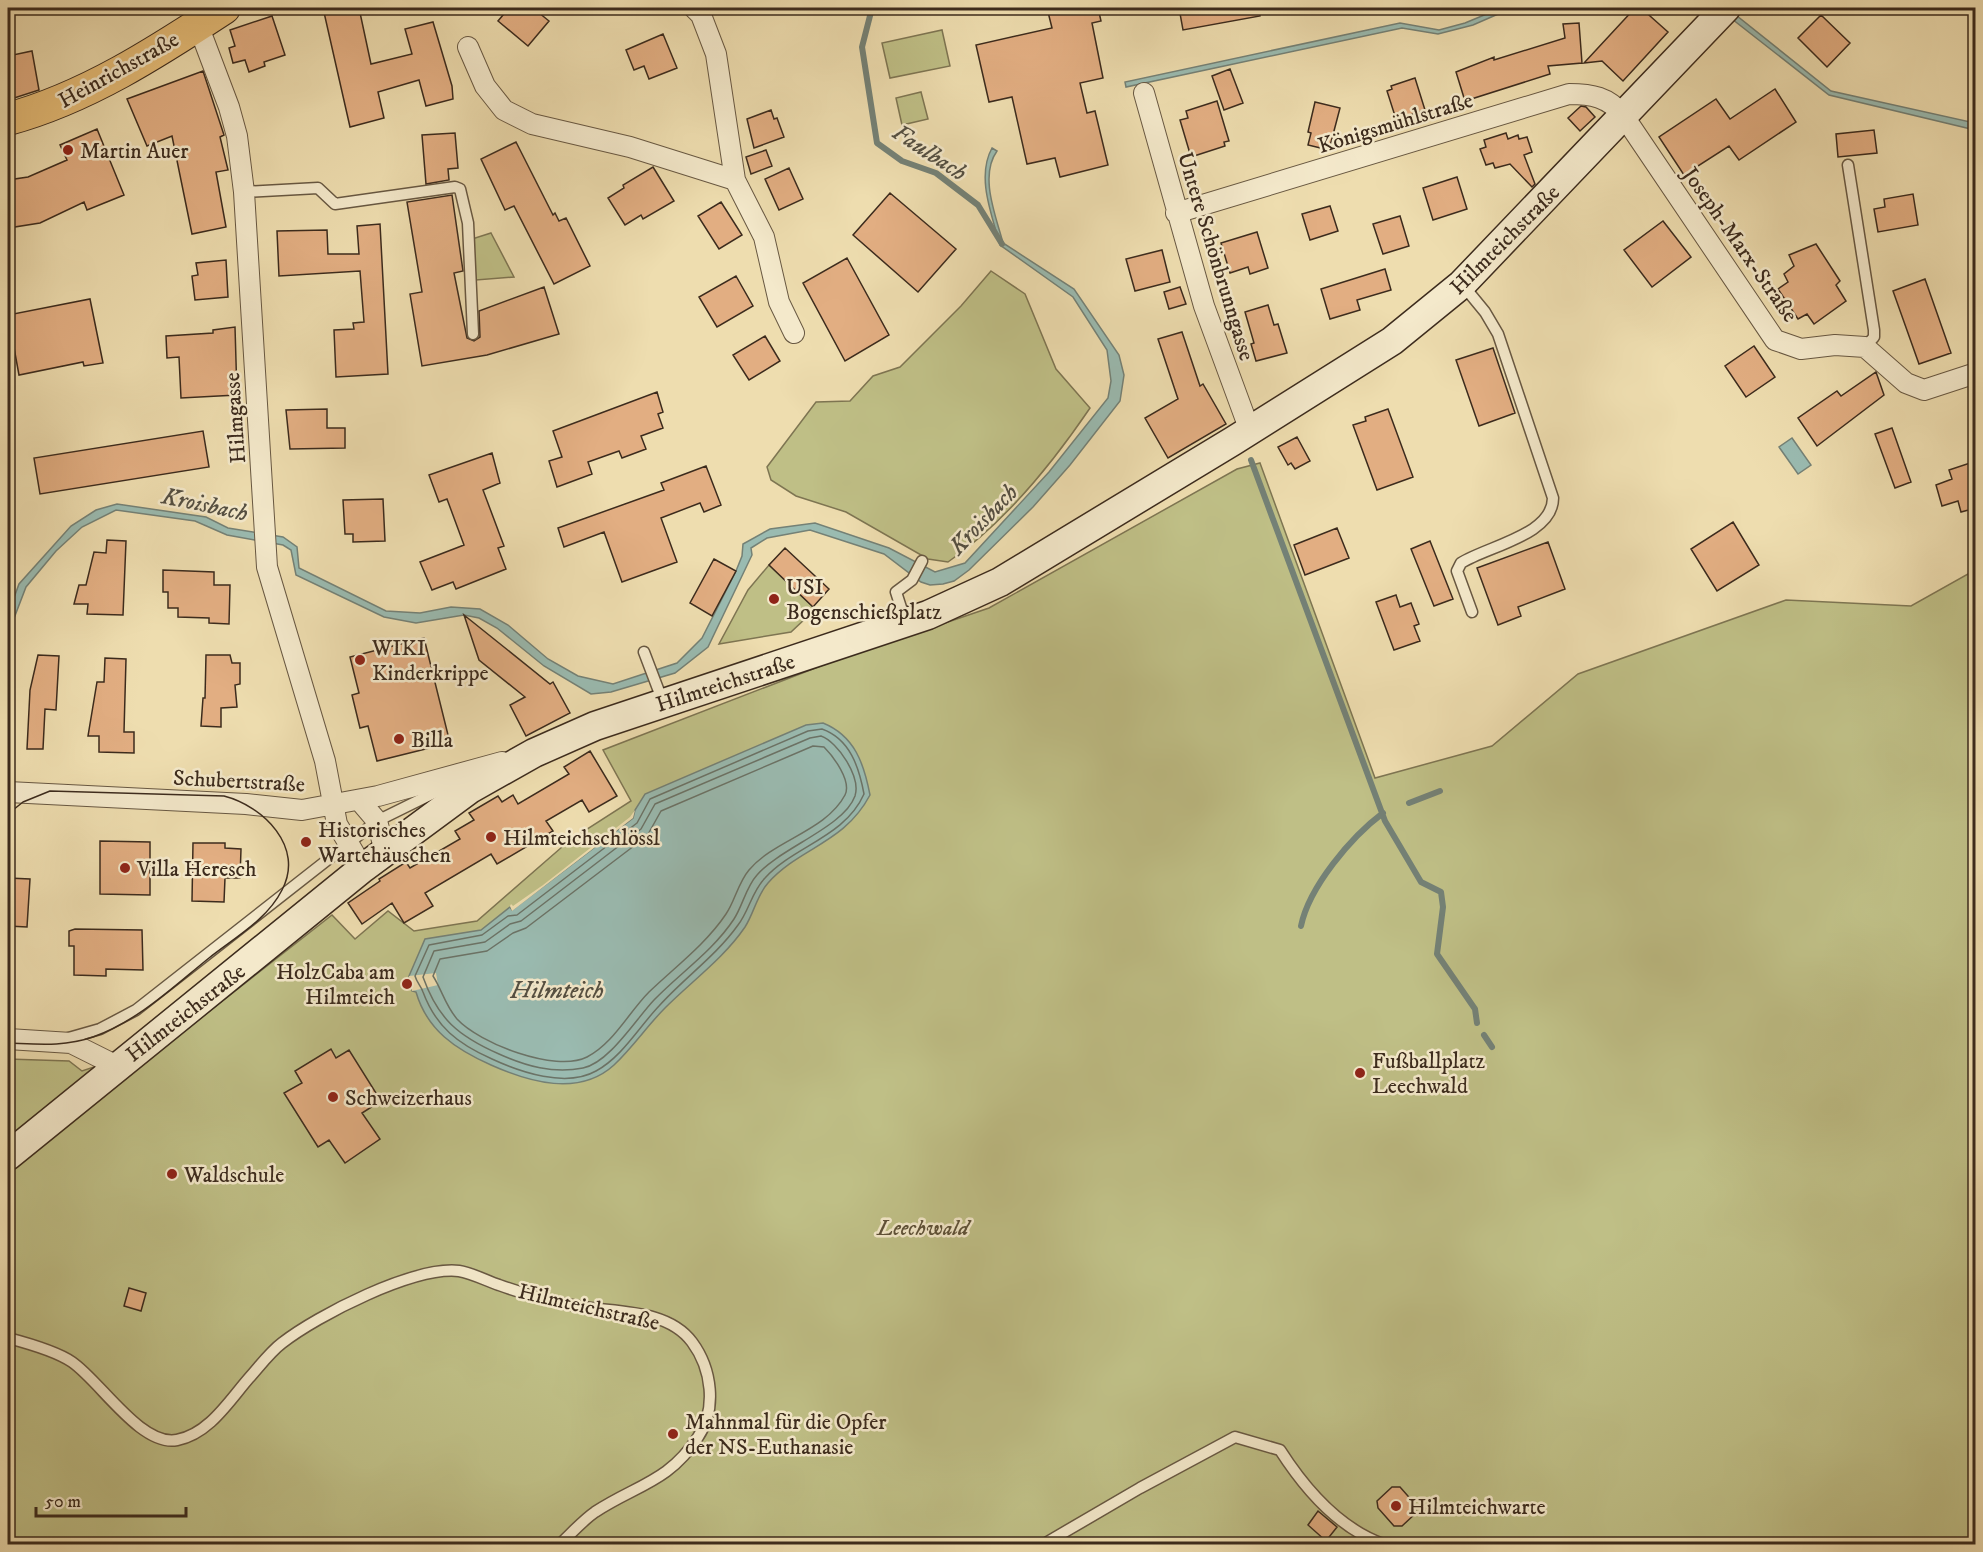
<svg xmlns="http://www.w3.org/2000/svg" width="1983" height="1552" font-family="'IM FELL DW Pica',serif">
<style>
.green{fill:#bfbf86;stroke:#7e7552;stroke-width:1.5}
.water{fill:#9abbb1;stroke:#748176;stroke-width:1.5}
.pier{fill:#eeddaf}
.lines{fill:none;stroke-linecap:round;stroke-linejoin:round}
.shore{stroke:#6b7367;stroke-width:1.5}
.stream{stroke:#748176;stroke-width:6}
.building{fill:#e2ae82;stroke:#3c2b1d;stroke-width:1.5}
.service-casing{stroke:#685842;stroke-width:13}
.minor-casing{stroke:#685842;stroke-width:22}
.secondary-casing{stroke:#3c2b1d;stroke-width:31}
.primary-casing{stroke:#3c2b1d;stroke-width:34}
.service{stroke:#f4e9cb;stroke-width:10}
.minor{stroke:#f4e9cb;stroke-width:20}
.secondary{stroke:#f4e9cb;stroke-width:28}
.primary{stroke:#e7be78;stroke-width:32}
.tram{stroke:#3c2b1d;stroke-width:1.5}
.poi-dot{fill:#8f2418;stroke:#f4e9cb;stroke-width:2}
.labels{text-anchor:middle;stroke-width:5;stroke-linejoin:round;paint-order:stroke}
.street-label{font-size:22px;fill:#3c2b1d;stroke:#f4e9cb}
.poi-label{font-size:22px;fill:#3c2b1d;stroke:#f4e9cb;text-anchor:start}
.park-label{font-size:22px;font-style:italic;fill:#5d5037;stroke:#f4e9cb}
.water-label{font-size:24px;font-style:italic;fill:#544f42;stroke:#f4e9cb}
</style>
<rect width="100%" height="100%" fill="#eeddaf"/>
<filter id="stains"><feTurbulence type="fractalNoise" baseFrequency=".00333" numOctaves="4"/><feColorMatrix values="0 0 0 0 .2 0 0 0 0 .09 0 0 0 0 .02 0 0 0 .5 -.17"/></filter>
<radialGradient id="worn" r=".72"><stop offset=".6" stop-color="#630" stop-opacity="0"/><stop offset="1" stop-color="#630" stop-opacity=".3"/></radialGradient>
<path class="green" d="M942,30L950,66L890,78L882,43Z
M921,92L928,119L902,125L896,98Z
M491,233L514,277L476,280L472,239Z
M991,271L1025,294L1056,369L1090,408C1052,464 1005,523 948,562L928,559L846,512L796,496L771,480L767,467L816,402L850,401L873,376L900,367L961,306Z
M1260,463L1375,778L1492,746L1578,674L1786,600L1911,606L1975,570V1544H1700L1699,1539L1615,1544H8V1059L69,1061L82,1071L170,1042L332,915L355,939L388,911L414,931L477,921L570,840L631,801L603,750L836,660L989,608L1237,469Z
M769,565L813,607L808,616L791,632L719,644L748,590Z"/>
<path class="water" d="M1501,8H1512L1473,25L1438,34L1402,28L1126,87L1125,82L1400,23L1439,30L1465,23Z
M1718,8H1727L1831,91L1975,123V130L1829,95Z
M992,148L997,151C979,176 996,216 1003,243L1074,289L1119,355L1124,375L1120,401L1070,465L1033,507L969,570L954,581L943,584L930,585L921,582L884,554L810,530L767,538L751,548L752,555L708,647L675,673L611,692L591,694L544,666L497,628L479,618L464,615L416,623L384,617L296,575L291,550L283,545L227,535L195,521L116,510L82,527L56,551L26,587L8,634V614L19,584L71,526L96,510L117,504L206,517L228,528L283,537L297,547L299,568L386,611L420,613L451,607L480,609L508,625L548,659L578,676L613,684L677,663L702,638L736,571L742,556L743,544L770,529L815,523L889,548L935,572L965,563L1049,472L1108,398L1111,381L1107,350L1073,297L1000,245C992,215 976,177 992,148Z
M1792,438L1811,465L1798,474L1779,447Z
M823,723C855,736 864,764 870,795C844,844 800,847 768,883C757,895 754,913 745,927C724,958 692,981 665,1008C647,1026 633,1047 614,1065C579,1097 529,1082 491,1065C455,1049 427,1030 416,992L412,991L409,976L425,939L481,930L510,907L512,910L633,818L635,810L645,794L806,725Z"/>
<path class="pier" d="M635,810L633,818L512,911L510,906L511,904L513,906L543,885L630,817Z
M436,973L438,985L412,991L409,976Z"/>
<g class="lines">
<path class="shore" d="M822,729C850,739 859,767 864,794C845,837 794,846 765,878C752,891 749,911 738,925C716,956 684,978 659,1006C639,1027 622,1057 596,1071C566,1088 520,1072 492,1059C458,1044 436,1027 423,992C421,986 417,983 415,976L429,945L482,935L508,916L517,915L637,823L650,799L808,731Z
M821,736C838,742 861,777 855,796C844,827 780,848 757,875C746,887 743,905 734,919C713,951 680,973 654,1000C636,1019 609,1063 583,1068C553,1074 526,1066 499,1054C458,1036 438,1019 423,977L434,951L485,942L510,924L521,921L641,829L655,804L810,738Z
M813,746L824,747C833,756 852,781 845,795C826,831 774,840 749,870C738,883 735,901 726,914C706,944 675,967 649,992C629,1012 613,1044 587,1057C555,1073 479,1043 457,1019C445,1005 442,990 433,976L440,959L487,951L513,933L526,928L647,836L661,811Z"/>
<path class="stream" d="M872,8L862,47L877,143L902,161L936,173L978,205L1002,244
M1251,460L1385,821L1421,882L1441,892L1443,907L1437,954L1475,1009L1477,1023
M1409,803L1440,791
M1301,926C1309,887 1351,837 1383,813
M1484,1035L1492,1047"/>
</g>
<path class="building" d="M323,8H359L371,64L412,54L405,29L433,22L452,86L453,99L426,106L419,80L378,92L384,118L350,127Z
M509,8H533L549,21L528,46L498,21Z
M1047,8H1098L1101,21L1092,23L1103,78L1080,83L1087,113L1095,111L1108,165L1060,177L1055,158L1027,164L1012,97L989,102L976,45L1052,28Z
M1179,8H1259L1260,16L1183,30Z
M1635,8H1641L1668,32L1623,81L1602,61L1584,63Z
M1821,15L1850,43L1827,67L1798,38Z
M272,16L285,55L264,62L265,66L249,72L245,60L233,63L229,48L235,46L230,30Z
M1579,23L1582,63L1548,66L1550,74L1465,101L1456,72L1494,57V60L1565,38L1563,24Z
M663,34L677,68L649,79L644,66L634,70L626,50Z
M32,51L39,90L8,100V56Z
M1230,69L1243,103L1224,110L1212,76Z
M203,71L224,135L220,137L228,170L216,172L226,227L192,234L172,136L147,146L127,99Z
M1415,78L1425,110L1401,118L1400,115L1395,116L1387,91L1392,89L1391,86Z
M1775,89L1796,122L1739,160L1729,146L1684,175L1659,137L1716,99L1730,119Z
M1217,101L1229,141L1224,142L1225,146L1191,157L1180,120L1188,118L1186,111Z
M1315,102L1340,108L1329,150L1308,145L1311,133L1308,132Z
M1581,106L1586,107L1595,117L1580,131L1568,118Z
M771,110L774,119L777,118L784,137L754,148L747,119Z
M97,129L124,195L87,210L84,202L40,223L8,228V180L28,177L67,160L60,145Z
M1874,130L1877,153L1838,157L1836,134Z
M455,133L458,168L448,169L449,180L426,184L422,135Z
M1506,133L1508,139L1518,135L1519,139L1527,137L1532,152L1524,155L1535,184L1532,187L1510,164L1495,168L1493,163L1486,165L1480,149L1486,147L1484,140Z
M516,142L553,215L555,213L559,221L566,218L590,266L554,284L514,206L505,210L481,159Z
M766,150L772,166L751,174L746,157Z
M653,167L674,201L643,219L641,215L625,225L608,198L624,188L623,185Z
M789,168L803,199L779,210L765,179Z
M1457,177L1467,209L1433,220L1423,188Z
M890,193L956,249L918,292L853,235Z
M1913,194L1918,225L1878,232L1874,209L1885,207L1884,199Z
M452,195L463,271L454,273L467,338L474,341L480,337L479,311L544,287L559,334L487,355L422,366L410,294L422,292L407,202Z
M721,202L742,235L719,249L698,216Z
M1330,206L1338,231L1310,240L1302,214Z
M1400,216L1409,246L1383,254L1373,224Z
M1663,221L1691,257L1652,287L1624,250Z
M380,224L388,374L336,377L334,330L354,329L353,323L364,322L360,271L279,276L277,231L327,230L328,254H359L357,226Z
M1257,232L1268,268L1250,274L1248,267L1230,273L1221,243Z
M1816,244L1840,281L1836,285L1846,301L1814,324L1807,314L1798,319L1778,289L1788,282L1784,274L1794,266L1789,255Z
M1162,250L1170,282L1135,291L1126,259Z
M847,258L889,335L845,361L803,283Z
M226,260L228,297L195,300L192,276L198,275L196,263Z
M1385,269L1391,290L1357,300L1360,310L1330,319L1321,289Z
M736,276L753,306L717,327L699,297Z
M1925,279L1951,353L1919,364L1893,291Z
M1180,287L1186,304L1169,309L1164,292Z
M90,299L103,363L84,366L83,362L19,375L8,315Z
M1268,305L1274,325L1278,324L1287,353L1256,361L1251,344L1254,343L1245,312Z
M235,327L237,395L181,398L179,357L167,358L166,336L213,333V330Z
M1182,332L1200,386L1203,384L1226,424L1168,458L1145,418L1178,399L1158,339Z
M765,336L780,361L749,380L733,355Z
M1754,346L1775,377L1746,397L1725,366Z
M1493,348L1515,413L1479,426L1456,360Z
M1876,372L1884,395L1817,446L1798,418L1837,391L1841,396Z
M657,392L663,412L658,414L663,428L641,436L646,449L622,458L619,451L588,462L592,474L557,487L549,461L562,457L553,431Z
M327,409V428H345V448L290,449L286,410Z
M1388,409L1413,477L1377,490L1353,425L1366,421L1365,417Z
M1892,428L1911,482L1895,488L1875,434Z
M203,431L209,467L40,494L34,458Z
M1297,437L1310,461L1295,469L1291,463L1288,465L1278,447Z
M492,453L500,483L483,490L504,546L498,548L506,569L456,589L453,582L432,590L420,562L464,545L447,499L439,502L429,475Z
M1976,461V508L1961,512L1958,501L1942,506L1936,485L1952,479L1949,470Z
M706,466L721,505L704,512L700,503L661,518L677,562L622,582L604,532L564,547L558,528L664,490L661,483Z
M383,499L385,541L353,542V534H345L343,500Z
M1733,522L1759,565L1717,591L1691,549Z
M1337,528L1349,558L1305,575L1294,545Z
M107,540L126,541L123,615L87,614L88,604H74L79,585H86L94,552L106,553Z
M1430,541L1453,599L1434,606L1411,549Z
M1548,542L1565,589L1518,607L1521,616L1498,625L1477,568Z
M785,548L829,589L813,607L769,565Z
M714,559L736,571L712,616L690,603Z
M163,570L214,572V585H230L229,624L209,623V618L178,617V608H168V592H163Z
M1396,595L1400,607L1411,603L1419,624L1414,626L1420,641L1394,650L1376,602Z
M464,615L550,684L553,682L570,713L526,736L510,705L525,697L479,660Z
M424,638L450,743L377,761L368,726L360,728L352,695L359,693L350,657Z
M38,655L59,656L56,710L45,709L43,749H27L30,690Z
M206,655H230L232,663H240V684L235,685L237,707L221,708V727L201,726L203,698H205Z
M105,658L126,659L124,732H134V753L99,752V736H88L97,682H104Z
M590,751L617,796L589,812L582,800L546,821L553,831L497,864L491,854L425,893L433,906L404,923L392,903L362,924L348,903L380,881L379,879L406,862L410,868L460,839L455,831L474,820L469,813L498,796L502,802L513,795L518,804L569,774L564,767Z
M100,841L150,842V895L100,894Z
M193,843H225V848L241,849L240,878H225L224,902L192,901Z
M8,878L30,879L27,927L8,926Z
M75,929L142,930L143,970L106,969V976L74,975V946H69V931Z
M331,1049L336,1058L349,1050L381,1101L362,1113L380,1139L345,1163L329,1140L318,1147L284,1093L302,1083L295,1071Z
M129,1288L146,1293L141,1311L124,1306Z
M1392,1487H1400L1415,1504L1416,1513L1402,1526H1394L1378,1508L1377,1501Z
M1318,1511L1337,1527L1326,1541L1308,1525Z"/>
<g class="lines">
<g class="service-casing">
<path id="service" d="M1848,165L1874,330V337L1865,347
M244,192L318,188L335,204L455,187L460,189L468,223L473,334
M1462,284L1485,312L1498,334L1553,498C1553,535 1488,546 1461,563L1457,571L1472,612
M905,620L896,592L912,580L922,561
M644,652L663,702
M65,1039L100,1029L136,1010L377,821L452,784
M8,1338C27,1343 56,1351 72,1362C100,1381 141,1447 177,1440C209,1434 229,1401 249,1378C259,1367 270,1352 282,1343C318,1315 414,1266 459,1271C472,1273 487,1281 499,1285C524,1294 551,1302 577,1306C614,1313 667,1308 692,1342C712,1369 717,1409 698,1437C669,1482 636,1485 595,1512C582,1521 571,1534 560,1544
M1044,1544L1140,1488L1235,1437L1280,1450C1305,1489 1338,1528 1383,1544"/>
</g>
<g class="minor-casing">
<path id="minor" d="M694,8L701,15L716,54L735,180L764,237L779,302L794,333
M198,25L229,107L237,136L244,192L267,567L325,761L337,824L363,868
M468,47L485,86L504,110L532,124L630,147L735,180
M1144,93L1204,306L1250,431
M1176,213L1569,94C1592,94 1608,97 1623,115L1775,340L1801,349L1835,345L1865,347L1906,383L1924,390L1976,373
M8,792L246,804L302,810L378,796L502,762
M359,800L377,821L385,852
M8,1039L71,1043L117,1066"/>
</g>
<g class="secondary-casing">
<path id="secondary" d="M8,1156L363,868L470,789L534,753L595,726L928,615L1000,582L1233,441L1392,341L1462,284L1726,8"/>
</g>
<g class="primary-casing">
<path id="primary" d="M8,119C86,98 157,52 224,8"/>
</g>
<use href="#service" class="service"/>
<use href="#minor" class="minor"/>
<use href="#secondary" class="secondary"/>
<use href="#primary" class="primary"/>
<path class="tram" d="M8,814L23,802L50,791L224,796C263,806 305,847 282,890C267,920 234,938 209,958C173,987 138,1021 93,1037C64,1047 37,1044 8,1043"/>
</g>
<g class="poi-dot">
<circle cx="68" cy="150" r="6"/>
<circle cx="774" cy="599" r="6"/>
<circle cx="360" cy="660" r="6"/>
<circle cx="399" cy="739" r="6"/>
<circle cx="491" cy="837" r="6"/>
<circle cx="306" cy="842" r="6"/>
<circle cx="125" cy="868" r="6"/>
<circle cx="407" cy="984" r="6"/>
<circle cx="1360" cy="1073" r="6"/>
<circle cx="333" cy="1097" r="6"/>
<circle cx="172" cy="1174" r="6"/>
<circle cx="673" cy="1434" r="6"/>
<circle cx="1396" cy="1506" r="6"/>
</g>
<g class="labels">
<g class="street-label">
<text transform="translate(118 69) rotate(-29)" y="8">Heinrichstraße</text>
<text transform="translate(1395 122) rotate(-17)" y="8">Königsmühlstraße</text>
<text transform="translate(1504 239) rotate(-45)" y="8">Hilmteichstraße</text>
<text transform="translate(1741 244) rotate(55)" y="8">Joseph-Marx-Straße</text>
<text transform="translate(1217 256) rotate(73)" y="8">Untere Schönbrunngasse</text>
<text transform="translate(234 418) rotate(-94)" y="8">Hilmgasse</text>
<text transform="translate(725 682) rotate(-18)" y="8">Hilmteichstraße</text>
<text transform="translate(239 780) rotate(3)" y="8">Schubertstraße</text>
<text transform="translate(185 1012) rotate(-38)" y="8">Hilmteichstraße</text>
<text transform="translate(589 1306) rotate(13)" y="8">Hilmteichstraße</text>
</g>
<g class="poi-label">
<text x="80" y="158">Martin Auer</text>
<text x="786" y="594">USI<tspan x="786" dy="25">Bogenschießplatz</tspan></text>
<text x="372" y="655">WIKI<tspan x="372" dy="25">Kinderkrippe</tspan></text>
<text x="411" y="747">Billa</text>
<text x="318" y="837">Historisches<tspan x="318" dy="25">Wartehäuschen</tspan></text>
<text x="503" y="845">Hilmteichschlössl</text>
<text x="137" y="876">Villa Heresch</text>
<text x="395" y="979" text-anchor="end">HolzCaba am<tspan x="395" dy="25">Hilmteich</tspan></text>
<text x="1372" y="1068">Fußballplatz<tspan x="1372" dy="25">Leechwald</tspan></text>
<text x="345" y="1105">Schweizerhaus</text>
<text x="184" y="1182">Waldschule</text>
<text x="685" y="1429">Mahnmal für die Opfer<tspan x="685" dy="25">der NS-Euthanasie</tspan></text>
<text x="1408" y="1514">Hilmteichwarte</text>
</g>
<g class="park-label">
<text x="923" y="1235">Leechwald</text>
</g>
<g class="water-label">
<text transform="translate(930 152) rotate(33)" y="8">Faulbach</text>
<text transform="translate(205 504) rotate(12)" y="8">Kroisbach</text>
<text transform="translate(983 519) rotate(-46)" y="8">Kroisbach</text>
<text x="557" y="998">Hilmteich</text>
</g>
</g>
<rect width="1983" height="1552" fill="none" stroke="#eeddaf" stroke-width="30"/>
<rect x="9" y="9" width="1965" height="1534" fill="none" stroke="#3c2b1d" stroke-width="3"/>
<rect x="15" y="15" width="1953" height="1522" fill="none" stroke="#3c2b1d" stroke-width="1.5"/>
<path d="M36 1507v9h150v-9" fill="none" stroke="#3c2b1d" stroke-width="3"/>
<text x="45" y="1507" font-size="18" fill="#3c2b1d" stroke="#f4e9cb" stroke-width="4.5" paint-order="stroke">50 m</text>
<rect width="100%" height="100%" filter="url(#stains)"/>
<rect width="100%" height="100%" fill="url(#worn)"/>
</svg>
